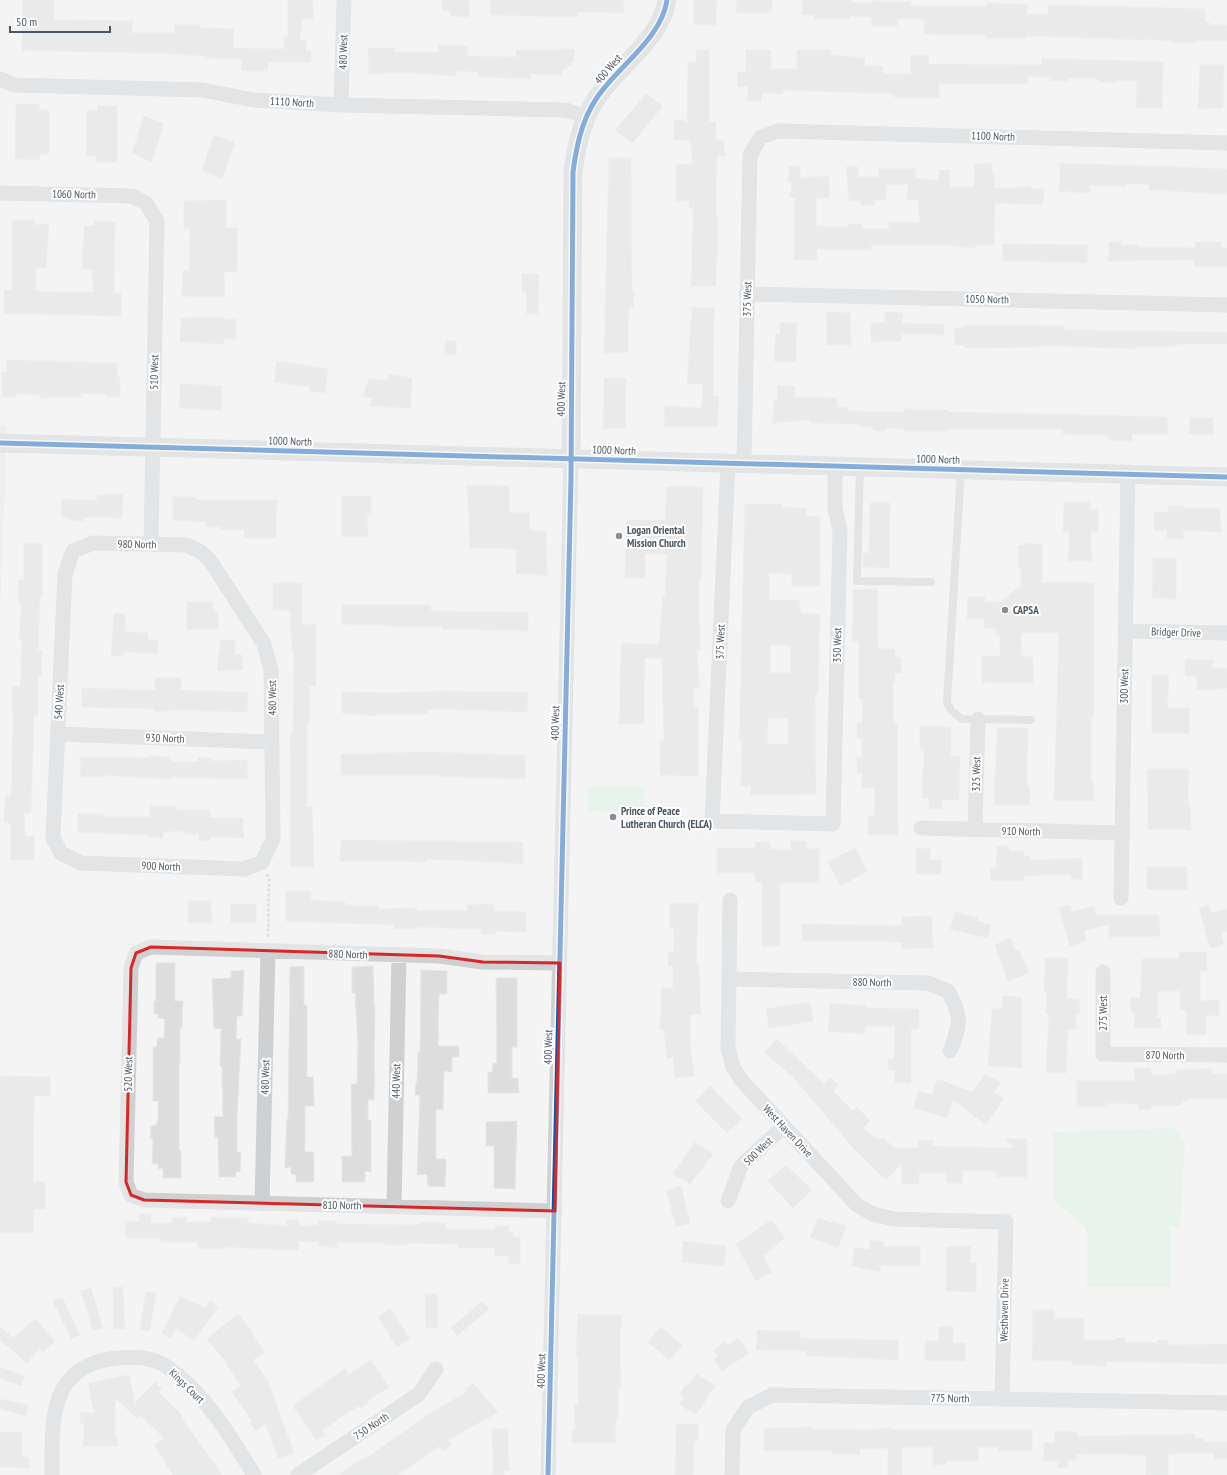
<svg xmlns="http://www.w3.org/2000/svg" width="1227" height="1475" font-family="'PT Sans Narrow',sans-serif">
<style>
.commercial{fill:#e8e7e3}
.green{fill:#d9f2e3}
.building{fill:#ddddde;stroke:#e5e6e7;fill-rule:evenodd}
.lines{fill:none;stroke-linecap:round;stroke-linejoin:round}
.path{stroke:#bcc7c4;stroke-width:2.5;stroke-dasharray:3 2;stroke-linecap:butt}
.service{stroke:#ced0d2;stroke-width:8}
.minor{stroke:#ced0d2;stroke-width:15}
.tertiary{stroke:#ced0d2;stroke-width:19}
.cycleway-casing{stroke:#fff;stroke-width:8}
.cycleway{stroke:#0057b8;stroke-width:5}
.marked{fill:none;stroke:#d62828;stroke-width:3;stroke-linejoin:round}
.poi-dot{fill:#868d94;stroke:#fff;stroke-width:1.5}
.labels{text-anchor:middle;stroke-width:4;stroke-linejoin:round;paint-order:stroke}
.street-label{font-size:11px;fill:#4a5661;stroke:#fff}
.poi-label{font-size:11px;font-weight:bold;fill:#4a5661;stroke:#fff;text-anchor:start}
</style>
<rect width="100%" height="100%" fill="#f4f4f4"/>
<path class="commercial" d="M0,426H7L0,615Z"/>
<path class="green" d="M588,787H644V812L588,811Z
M1173,1128L1185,1142L1180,1226H1171V1287H1086V1228L1053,1199V1132Z"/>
<path class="building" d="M23,0H54V20L133,21L132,33H174L175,25H200V28L234,29L233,48L284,49V37H288V0H313V19H302L300,40H306V50L311,51V62H268V71H241L242,59L207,58V56L174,54L22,50Z
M442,0H469V17L450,16V11L442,10Z
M490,0H623L624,13L578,12V17L491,15Z
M694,0H717L716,25H694Z
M737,0H773L771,13H736Z
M803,0H851V2L872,3V1L910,2V6L987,7V3L1028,4L1027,14L1048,15V5L1205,9V21L1209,22V25H1227V41L1195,40V43H1173V41L1147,39V40L1026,36V38L986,39V35L924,34V19H898L897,26H872L871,17L850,16V19H813L814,15H802Z
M439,45L467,46V56L516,57V50L574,49V62H571V66H567V69H562V75L531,74V79L479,77L478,72L456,71V76L404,72L369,74L368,48H395V52H439Z
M696,50H709V123L716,122V140H724L725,156H717L716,217L718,218L716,286H691L693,208H689V201H676V164L692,165L691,141L674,140V120H683L687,123L688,63H696Z
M746,50H771V69H797V50H831V55L865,58V66H883V74H911V55L929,56L928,64L1042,65V58L1163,62L1162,108H1136L1137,81L1116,80V82H1099V79L1077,78L1067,79L1068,81H1050V78L1028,76V84H939V98L894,97V94L783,90V94L762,93L761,102L747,101L748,86L738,87L737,72H746Z
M1200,65H1224L1223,108L1198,109Z
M646,94L663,106L632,143L615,130Z
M16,104H39V110H49V154H40L39,160L15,159Z
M98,105L117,106V162H96V156H87V111H97Z
M144,116L164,124L151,162L132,153Z
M214,135L235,142L222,179L202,170Z
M609,158H631L632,292H634L633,307H629L628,352L604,353Z
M992,163V175H995L994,188H1017V187L1031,186V189H1044L1043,205L995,203L994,245H976V248L944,245H871V250L817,249V261L794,259L795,198L790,197L792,182H788L789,167H800V178L829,176V198H816V226L848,227V224H862L863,229H889V223L920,222L918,200L907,199L908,184L886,185V200H874V205H861V201L849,200L846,167H858V177H879V169H915V178L939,180V170H950L949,187H974L975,164Z
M1060,163L1227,169V194L1149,190V184H1126V186L1090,185V193L1059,191Z
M226,200V228H237V272H224L225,297L182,296L183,271L189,270L190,229L184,228V201Z
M12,220H35V225L49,224L46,268H36V291L56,292H93L92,269H82L84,226H94V221L115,222L114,293H121V316L4,313V290H12Z
M1122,241L1121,245H1138V247L1195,248V242H1222V248H1227V267L1194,266V260L1108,261L1109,242Z
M1003,244L1088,245L1087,263L1003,261Z
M522,274H539L538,313L527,314L526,291L522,292Z
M692,307L714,308L713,396H719L717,427H665L664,406L702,408L703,384H687Z
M827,312L850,313L851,345H827Z
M885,312L903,313L902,323L944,324V335L902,334L901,341L871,342V323H885Z
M224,317V320L236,319V339H224V344L180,342L181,318Z
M780,323H797L796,362L774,361L776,334H780Z
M965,325L1065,326V330H1087L1227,332V344H1177V346L1136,347V349L1040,345L1039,347L965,348V345H955V328H965Z
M445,341H456V355H445Z
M7,360L117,363V377H120V397L106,396V394L81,393V397L41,398L40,395L16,393L15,398L2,397V372H7Z
M277,361L328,369L325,393L310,391L311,387L274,382Z
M389,374L412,378L411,408L370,406L373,398L363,396L369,378L383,380L388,379Z
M604,378H626L625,428L603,429Z
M180,384L222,386L221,410L179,408Z
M777,386H795V397L837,398V407L849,408L848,411L905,412V409L949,410V412L1167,417L1168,434H1132V441L1108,440V435L1063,434V429H948V431H905V429L885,428V431H874L873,427L859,426V424L811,423V420L773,423L774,400H778Z
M1190,417L1213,418V435L1189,434Z
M467,485L509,486V513H529L530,530L546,531L547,575L516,574V549L470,548Z
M667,487H703L701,579H699L700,650H697L699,687H694L693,707H698V776L660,775V741H664L662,658H645L644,724H619L621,643L659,644L663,597H665L667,554L645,553V578L625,577L626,520H665Z
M97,495H123L122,518L84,517V521L68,520V517H61L62,499L97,500Z
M342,496H371V515H367L368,537H342Z
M173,497H196V500H277L276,538H244V529L221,530L220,527H206L205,522L173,520Z
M1090,502V510H1098V532H1091L1092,561H1068L1069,532H1063L1064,503Z
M870,503H890L889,568L863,567V553H869Z
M745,504H782V507L806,508V516L820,517V586H792V574L769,573V600H799L801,614H820L818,694H815L816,794L751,795V786H741L742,740H739ZM770,645L791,646V673H770ZM768,718H788V744H767Z
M1168,506H1183V508H1220L1221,532L1183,530V539L1167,538V530L1154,531V512H1168Z
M42,543V597H40L38,650H42L41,676H38V715H34L31,813H24L25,836H34V860H11V823H4L5,796H11L13,714H12V687H20L22,639H19L21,603H18L19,580H24V544Z
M1026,543L1042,545V583H1094V717H1091V782H1093L1094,801L1054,800L1059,633H1021V656L1033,657V683L982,682V656H1000V636H996V629L984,628V619H967L968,597H985V602H1001L1021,585V568H1018L1019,545H1026Z
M1176,558V599L1152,598L1153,559Z
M273,583H302V625L316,624V686H309L310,724H307V807H312L314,867H291L290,733H293L294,651H292L290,610H273Z
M853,589H877L878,649H895V657H901V673H895V682H893V723H897L898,835H868V816H875V788H862V774H857V758H862V738H857V723H862L863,699H859V641H852Z
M213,601V610H215V613H218V629L187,630V602Z
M342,605H431V611L528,612V631L442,629V627H392V625L342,624Z
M114,613L125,614V632L148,633V640H158V654L124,652V656H111Z
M220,640H235V655H242L243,670L218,671V654H220Z
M1185,659L1213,660L1212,668H1227V688L1197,690L1196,676H1185Z
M1152,675H1169L1167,708H1189V734L1152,733Z
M155,678H181V690L248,692L247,712L169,710L155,712V709L82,707V688L155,690Z
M442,691L528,692L527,712L428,709V714H377V716L342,713V692L389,693Z
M920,727H951V756H960L959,800H942V809H929V798H922L924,749H920Z
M997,728H1028L1027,787H1030V805H994Z
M427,752L525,755V779L438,776V775H341V754Z
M150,756L169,757V760H172V762H198V758H211V761L248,760L247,779L172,777V779L104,775V777H80L81,757L150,758Z
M1147,769H1189L1188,805L1190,806L1191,830L1148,829Z
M150,806L177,807V810H210V818H243L244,838L210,837V841L199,840V834H185V831L163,832V838L149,837L150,835L78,832V814H103V817H150Z
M341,840L523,842V864L427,859V862L340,861Z
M791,841H806V849H819V883H780V946H762V882H755V873H717V848H755V842H770V849L791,850Z
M997,846H1009V851H1024V856H1030V860L1082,858V879H1071V875H1036V876H1024V881H991V869H996Z
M855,848L867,871L841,886L828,862Z
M930,848V860H941V874H916V849Z
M1147,867H1187V890L1147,889Z
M286,891H311V900L345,902V905L379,906V909L417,908V911H467V905L494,904V911L526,912V932L495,931V934H481V929L417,927V929H394V925L286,921Z
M188,901H211L212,923H188Z
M698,903L696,964H699L701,1014L690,1015V1039L694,1076L675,1078L673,1057L667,1058L664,1029H660L661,988H673V966H668V952H674V928H670V904Z
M231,904H256V923H231Z
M1070,905L1072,912L1094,906L1096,915H1159L1160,936L1109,937V924L1084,931L1086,941L1070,946L1059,908Z
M1209,905L1211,913L1227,909V931L1221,933L1224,945L1210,948L1199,908Z
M955,912L978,918L977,921L991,925L988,938L950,929Z
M932,916L933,948L902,949V942L802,941V924L902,926V917Z
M1010,938L1016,951L1019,950L1029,973L1008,981L995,945Z
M1179,952H1206L1207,971H1200V1001L1219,1000V1016L1206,1015V1035H1187L1186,1010H1180V991H1158L1157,1018H1161V1028H1135V1012H1131L1130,997L1140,998L1142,959H1179Z
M1045,958H1068L1067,999H1079L1080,1013H1076V1029H1068L1066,1073L1046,1072L1049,1014H1046L1047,991H1044Z
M156,963H175V1001H183L182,1028H180V1063H179V1150H181V1178H163V1168L158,1169V1164H152L153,1139H150L151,1126L156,1125L158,1120V1101H153V1047H157V1038H164L165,1019L158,1018V1014H154V1001H156Z
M304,966V1005H307V1077H313L314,1106H305V1152H314V1182H296V1175L291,1174V1167L285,1168L287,1119H288L290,967Z
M373,966L374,1005H375L374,1100H368V1120H371V1172L365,1171V1182H342V1156H352L351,1084H357L358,1044L355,993H352V967Z
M244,970L242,1016H237L236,1039H241L237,1115V1152H241L240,1172H236V1177H219L218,1137H215L214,1116L223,1117L222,1066H220L221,1029L214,1028L212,979L231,978V971Z
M421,970L447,971V994H439L438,1046H459V1057H452V1072L444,1071L443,1110L436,1109V1159H446L445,1187L428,1186L427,1174L417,1175L420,1095H415L416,1082H417L418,1052H420Z
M496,978H517V1047H512V1078H518L519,1093H488V1072H492L493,1063H497Z
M1003,996L1021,997L1022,1068L988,1066L992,1009H1002Z
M810,1002L813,1021L769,1028L766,1009Z
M830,1003L866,1006V1008L919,1009V1029H911V1083H895V1070H888V1059H894L895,1026H865V1034L828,1031Z
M777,1039L824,1084L831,1078L838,1085L833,1091L853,1111L857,1107L870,1121L863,1128L879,1140L882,1137L895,1148H918V1141L933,1140L932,1146L1015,1148L1005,1139H1027V1177H996V1171L962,1170V1183H947V1173H919V1184H902V1163L886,1180L856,1151L793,1077L764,1052Z
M1135,1068H1151V1075L1175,1074L1176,1070L1196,1069H1212V1074H1227V1099H1189V1101H1181V1105L1151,1106V1109L1138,1110V1104L1107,1103V1107H1077V1081H1135Z
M985,1074L1000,1082L994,1093L1004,1098L986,1125L953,1100L947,1118L913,1108L918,1091L932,1095L937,1079L973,1092Z
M0,1076L50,1077V1096H34L33,1182H45V1209H34L33,1233H0Z
M710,1086L742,1119L727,1133L695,1101Z
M517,1121L515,1189L494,1188V1146H486V1122Z
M695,1142L713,1154L690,1184L673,1174Z
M786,1165L812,1190L793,1208L768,1181Z
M681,1186L690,1223L676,1227L666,1190Z
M139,1214H151V1224L172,1223V1218L186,1217V1222H211V1217L248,1218V1223L287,1226V1220L299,1219V1226L319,1225V1221H336V1224L420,1225V1223H446V1229L495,1230V1225L509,1226V1232H513V1237H520V1264H509V1256H495V1248H458V1244L407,1243V1245H385V1243L337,1242V1248L319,1246V1242L299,1241L298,1250L223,1247V1249L198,1248V1242H161V1238H126L125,1221L139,1222Z
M818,1218L832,1223L833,1221L846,1226L838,1248L810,1237Z
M771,1220L785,1238L763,1256L772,1272L756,1281L736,1244Z
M871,1240L884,1242L883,1247L920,1246V1266L881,1265L880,1272L852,1266L855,1247L869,1250Z
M683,1241L726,1246L724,1266L682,1262Z
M947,1247H971L970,1263H976V1292L946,1291Z
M123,1287L125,1329H114L113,1288Z
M91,1288L103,1328L93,1331L81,1291Z
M146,1292L156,1293L150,1331L140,1330Z
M425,1294H437L438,1328H426Z
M180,1296L205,1308L210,1301L218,1307L194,1341L176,1328L171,1338L162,1333Z
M62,1297L80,1335L71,1339L53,1301Z
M482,1301L489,1309L457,1336L451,1328Z
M390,1308L410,1339L397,1347L378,1317Z
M1033,1310H1054V1319H1084V1340H1115V1338H1126V1343H1157L1158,1340H1168V1345L1227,1344V1364L1106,1361V1366L1072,1365V1361L1032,1360Z
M238,1314L252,1331L251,1332L265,1352L253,1360L268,1381L294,1453L278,1458L266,1424L256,1431L250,1423L252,1421L232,1392L241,1386L227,1365L228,1364L207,1339Z
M578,1314L622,1315L621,1327H620L621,1388H618V1418H616L615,1443H572V1430H575V1405H578V1357H576Z
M35,1319L55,1341L43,1352L39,1348L27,1363L0,1340V1327L13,1338Z
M661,1327L682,1345L669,1360L648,1342Z
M939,1327H953V1343H965V1361L925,1360V1341H939Z
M757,1330L800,1331V1338L898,1340V1360L807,1356V1351L756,1350Z
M738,1338L749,1353L722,1371L714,1359L718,1356L714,1350L725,1342L727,1345Z
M371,1360L389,1387L367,1401L368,1403L360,1408L358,1406L322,1430L325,1435L316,1440L293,1406L345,1368L349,1374Z
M0,1367L25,1376L21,1386L0,1378Z
M696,1374L715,1386L696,1415L679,1404L684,1397L680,1394L686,1385L688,1386Z
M129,1375L135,1403L155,1382L162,1389L159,1392L182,1415L181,1417L222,1475H173L154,1445L164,1438L139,1414L138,1419L115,1398V1436H118V1446H83L84,1423H80L81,1412L94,1413L88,1383Z
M473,1383L498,1412L448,1440L452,1445L443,1451L440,1446L398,1475H338L362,1459L363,1460L434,1411L467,1392L465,1390Z
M0,1399L28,1405L26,1416L0,1409Z
M676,1424H698V1441H694L693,1475H675Z
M812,1427V1429L866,1430L892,1428V1430H1032V1451H998V1447H978V1461H946V1465H933V1447H902V1475H888V1448L860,1449V1455L831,1454L832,1451H764V1428Z
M492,1429H508L509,1470L504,1471V1475H493Z
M1055,1431L1077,1432V1436L1195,1434V1438H1204V1442H1227V1459L1214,1458V1453L1168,1454V1475H1146V1455L1076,1454V1461L1068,1460V1468H1057L1058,1462L1043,1461L1044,1443H1055Z
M0,1432H22V1457H29V1468L0,1467Z"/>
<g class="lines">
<path class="path" d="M267,874L269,879L268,938"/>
<path class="service" d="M860,466L857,581L931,582
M961,469L947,702L951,710L962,719L1031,720"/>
<path class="minor" d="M0,79L15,85L202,90L254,100L341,105L566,110L586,117
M341,105L344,0
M0,193L132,196L146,203L157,221L151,544
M746,294L1227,305
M728,463L712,821L833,824L840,531L835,508V466
M744,463L750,155L761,137L779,131L1227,143
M93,543L187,545L201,552L211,562L264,644L271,670L273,839L262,862L244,869L81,863L61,853L53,838L65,574L73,551Z
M1125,631L1227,633
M58,734L272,742
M921,828L1122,833
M975,829L978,719
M1121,898L1128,474
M730,900L728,1048L733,1067L742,1081L857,1205L873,1214L893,1219L1006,1222L1002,1399
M1103,972V1054L1227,1055
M730,979L928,983L948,991C962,1017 961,1023 950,1051
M728,1201L741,1166L784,1126
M262,1204L268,951
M394,1207L399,955
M555,1211L144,1200L131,1195L126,1182L131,968L136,953L151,947L439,956L483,962L560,963
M52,1475C52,1421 48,1366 116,1358C134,1356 154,1357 169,1368C206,1395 231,1437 254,1475
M298,1475L419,1394L436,1369
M548,1475L571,459
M732,1475L733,1430L748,1407L772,1395L1227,1403"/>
<path class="tertiary" d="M0,443L1227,477
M571,459L573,172C577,141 584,111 605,87C626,61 662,35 667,0"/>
<g class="cycleway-casing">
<path id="cycleway" d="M0,443L1227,477
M548,1475L571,478L573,172C577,141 584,111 605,87C626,61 662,35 667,0"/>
</g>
<use href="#cycleway" class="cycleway"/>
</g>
<path d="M0 0H1227V1475H0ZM151,947L439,956L483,962L560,963L555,1211L144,1200L131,1195L126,1182L131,968L136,953Z" fill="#f4f4f4" fill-opacity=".55" fill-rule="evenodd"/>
<path class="marked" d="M151,947L439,956L483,962L560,963L555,1211L144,1200L131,1195L126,1182L131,968L136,953Z"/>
<g class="poi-dot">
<circle cx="619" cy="536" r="4"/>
<circle cx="1005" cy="610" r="4"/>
<circle cx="613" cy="817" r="4"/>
</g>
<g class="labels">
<g class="street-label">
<text transform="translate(343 52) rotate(-89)" y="4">480 West</text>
<text transform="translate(608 69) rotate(-49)" y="4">400 West</text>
<text transform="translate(292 102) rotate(3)" y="4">1110 North</text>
<text transform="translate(993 136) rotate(2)" y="4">1100 North</text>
<text transform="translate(74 194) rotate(1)" y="4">1060 North</text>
<text transform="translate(747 299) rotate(-89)" y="4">375 West</text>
<text transform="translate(987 299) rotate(1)" y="4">1050 North</text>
<text transform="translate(154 372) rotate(-89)" y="4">510 West</text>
<text transform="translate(561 399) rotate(-89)" y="4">400 West</text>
<text transform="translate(290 441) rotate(2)" y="4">1000 North</text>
<text transform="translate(614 450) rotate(2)" y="4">1000 North</text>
<text transform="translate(938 459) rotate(2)" y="4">1000 North</text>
<text transform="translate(137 544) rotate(1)" y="4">980 North</text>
<text transform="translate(1176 632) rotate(2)" y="4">Bridger Drive</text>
<text transform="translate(720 642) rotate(-88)" y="4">375 West</text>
<text transform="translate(837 645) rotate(-89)" y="4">350 West</text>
<text transform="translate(1124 686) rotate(-89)" y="4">300 West</text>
<text transform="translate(272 698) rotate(-91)" y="4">480 West</text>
<text transform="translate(59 702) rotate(-87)" y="4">540 West</text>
<text transform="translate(555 723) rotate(-89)" y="4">400 West</text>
<text transform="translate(165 738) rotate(2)" y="4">930 North</text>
<text transform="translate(976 774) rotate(-89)" y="4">325 West</text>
<text transform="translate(1021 831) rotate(1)" y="4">910 North</text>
<text transform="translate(161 866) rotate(2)" y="4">900 North</text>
<text transform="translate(348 954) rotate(2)" y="4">880 North</text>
<text transform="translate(872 982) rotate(1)" y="4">880 North</text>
<text transform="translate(1103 1013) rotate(-90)" y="4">275 West</text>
<text transform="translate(548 1047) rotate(-89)" y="4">400 West</text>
<text transform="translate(1165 1055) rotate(1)" y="4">870 North</text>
<text transform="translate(128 1074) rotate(-89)" y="4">520 West</text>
<text transform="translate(265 1077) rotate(-89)" y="4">480 West</text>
<text transform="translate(396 1081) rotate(-89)" y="4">440 West</text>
<text transform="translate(788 1131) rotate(47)" y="4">West Haven Drive</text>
<text transform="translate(758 1151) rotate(-44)" y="4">500 West</text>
<text transform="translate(342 1205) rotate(1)" y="4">810 North</text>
<text transform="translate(1004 1310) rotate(-89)" y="4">Westhaven Drive</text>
<text transform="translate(541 1371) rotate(-89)" y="4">400 West</text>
<text transform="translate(187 1386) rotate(44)" y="4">Kings Court</text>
<text transform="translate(950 1398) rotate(1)" y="4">775 North</text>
<text transform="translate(371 1426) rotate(-34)" y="4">750 North</text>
</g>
<g class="poi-label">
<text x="627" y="534">Logan Oriental<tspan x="627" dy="13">Mission Church</tspan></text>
<text x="1013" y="614">CAPSA</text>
<text x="621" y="815">Prince of Peace<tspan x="621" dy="13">Lutheran Church (ELCA)</tspan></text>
</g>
</g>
<path d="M10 26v6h100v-6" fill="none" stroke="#4a5661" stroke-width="2"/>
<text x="16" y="26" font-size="12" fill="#4a5661" stroke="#ffffff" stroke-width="3" paint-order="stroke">50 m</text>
</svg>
